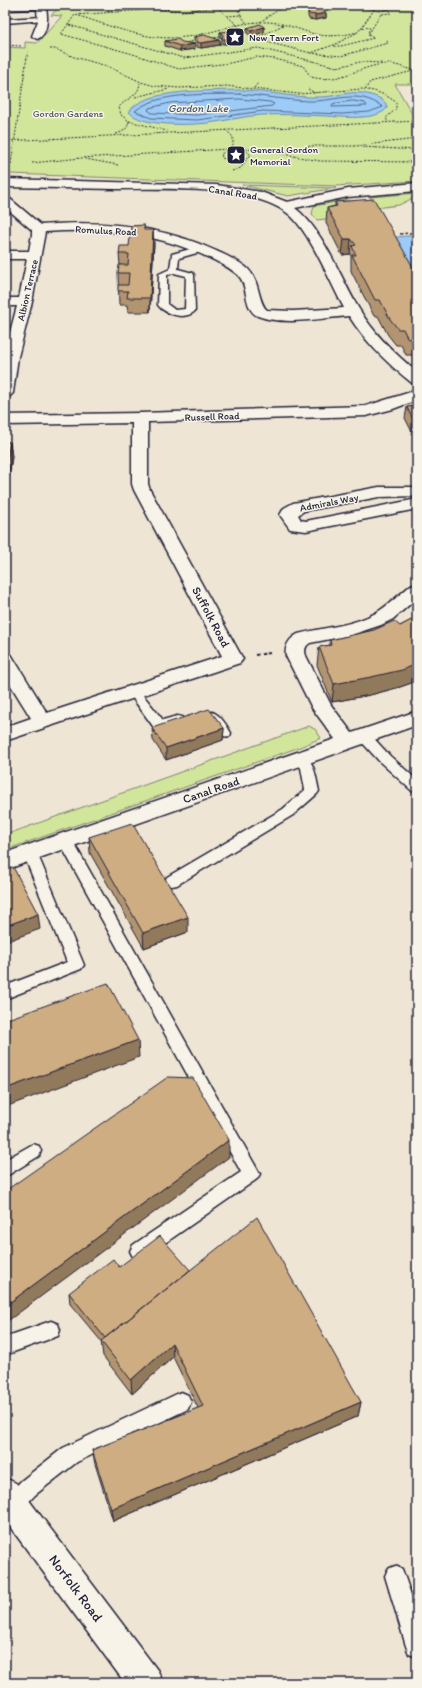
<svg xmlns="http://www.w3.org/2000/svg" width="422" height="1688" font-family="Itim,sans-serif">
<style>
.green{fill:#d1e69b;stroke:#7a846b}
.water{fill:#9ccbf7;stroke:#6b87ac}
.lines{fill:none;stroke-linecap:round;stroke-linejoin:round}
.shore{stroke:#536686;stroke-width:1}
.lane-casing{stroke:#22223b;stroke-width:3}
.street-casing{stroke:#22223b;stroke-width:3}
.path-far2{stroke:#22223b;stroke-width:1;stroke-dasharray:2 1.5;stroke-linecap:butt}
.path-far1{stroke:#22223b;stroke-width:1.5;stroke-dasharray:2.5 2;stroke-linecap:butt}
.path{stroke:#22223b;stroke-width:2;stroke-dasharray:3.5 2.5;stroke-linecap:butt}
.lane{fill:#f7f3e8;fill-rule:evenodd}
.street{fill:#f7f3e8;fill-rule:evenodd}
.wall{fill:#b29570;stroke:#22223b}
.shaded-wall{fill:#91795b;stroke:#22223b}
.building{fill:#cfad82;stroke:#22223b}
.labels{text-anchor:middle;stroke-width:3;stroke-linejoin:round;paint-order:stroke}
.far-poi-label{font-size:10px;fill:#22223b;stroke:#f7f3e8;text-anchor:start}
.far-park-label{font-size:10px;fill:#4e5353;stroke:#f7f3e8}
.far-street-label{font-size:10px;fill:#22223b;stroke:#f7f3e8}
.far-water-label{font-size:11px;font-style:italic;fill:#475573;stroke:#f7f3e8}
.street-label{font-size:12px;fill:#22223b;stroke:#f7f3e8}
.near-street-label{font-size:14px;fill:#22223b;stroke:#f7f3e8}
</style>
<rect width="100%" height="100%" fill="#efe5d4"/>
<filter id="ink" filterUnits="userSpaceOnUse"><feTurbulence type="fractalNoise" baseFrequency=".025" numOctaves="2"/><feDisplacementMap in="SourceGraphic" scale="8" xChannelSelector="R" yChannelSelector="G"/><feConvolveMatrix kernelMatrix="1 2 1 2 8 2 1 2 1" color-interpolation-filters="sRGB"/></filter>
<g filter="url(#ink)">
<path class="green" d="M128,5H417V88L413,84H395L415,119H417V181L336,186L10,174L7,169L9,139H5V47L25,48V42L37,43L62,16L51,15L59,8Z
M242,185L336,188L288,196Z
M417,193V201L411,199L399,205L376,208L370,197Z
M347,200L350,201L335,218L317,220L312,214L314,206Z
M309,726L316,730L321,738L300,747L5,850V835Z"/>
<path class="water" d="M240,90C266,91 293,98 320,97C334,97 348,91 363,93C371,95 387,98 387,108C378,121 340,117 326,116C305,115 283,114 262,115C244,116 226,121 208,123C189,125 142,127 129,112C143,88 214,91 240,90Z
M417,235V292L387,238Z"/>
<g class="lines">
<path class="shore" d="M240,94C263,96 286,100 308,101C337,102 356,88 383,107L369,112L342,114L263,111L197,120L151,118L135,111C159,91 210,95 240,94Z
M240,99L270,102L274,104L272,106L197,115L152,113L148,110L149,108L170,103Z
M353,101L365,103L367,106L332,107L333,104Z"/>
<g class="lane-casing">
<path id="lane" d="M43,17L46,19L45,20L5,23V19Z
M201,246L204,247L205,249L204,251L179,258L178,269L193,273L194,275L195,311C185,321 165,314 158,305L159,274L170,269L172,254ZM174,273L186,276L185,309L175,310L167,304V275Z
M135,689L139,690L163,720L177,716L182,717L183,720L182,723L160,730L155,729L129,693L131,690Z
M212,712C220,714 227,726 231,733L230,736C219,739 213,727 207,719L206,716L207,713Z
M364,732L369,733L390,756L417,780V793L412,791L380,762L359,739L358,736L359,733Z
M301,754C315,759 316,779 319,791L317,794L293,815L177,885L172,886L167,885L165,881L167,877L283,809L305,790L301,768L294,759L296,756Z
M65,835L70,836L260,1174L257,1179L145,1257L139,1259L133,1257L130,1251L133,1245L241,1172L58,840L60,836Z
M30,848L35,849L37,853L84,965L81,969L5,999V986L67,962L23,853L25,849Z
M33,1144L39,1146L41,1151L39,1156L5,1177V1160Z
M51,1321L58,1324L60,1330L58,1336L5,1355V1337Z
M181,1392L188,1395L191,1402L188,1409L77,1462L35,1495L20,1511L13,1514L6,1511V1497L21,1481L63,1448Z
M395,1566L402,1569L417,1612V1657L409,1654L406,1646L385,1576L388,1569Z"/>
</g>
<g class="street-casing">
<path id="street" d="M5,5H60L55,8H46C48,17 48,36 37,39L32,36L38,21L37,9L5,10Z
M5,179L217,185L261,192L287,202L348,189L417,183V191L348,197L295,208C323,229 341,279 359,309C374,334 395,354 417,372V385L412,383C388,364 365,342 349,316C323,318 283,326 258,316C243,310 249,284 237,274C227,266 215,260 203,255C153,232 99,228 45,232L32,302L18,357L13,393L10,396L5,398V351L17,306H5V298H19L27,259H5V251H29L32,234V230L5,207V197L9,198L41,225C100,220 159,225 214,250C225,255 239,261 248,269C260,281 258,303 267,310L293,311L344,308C330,282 311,235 291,216C255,184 164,189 117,189C80,188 42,188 5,187Z
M417,390V400L393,409L366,416L148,422V484L150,490L243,659L240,663L5,741V727L31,718L5,676V654L12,656L47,713L222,656L134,490L132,484V423L5,425V415L140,413L366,406Z
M379,487H412L417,488V496L379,497L304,511L298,515L301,520L306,521L417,499V509L306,531L290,529L280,515L284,508L293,503Z
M417,583V598L393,619L381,625L351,635L310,643C305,646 304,650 306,656L331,705L352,733L417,711V725L5,870V853L335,739L312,708L286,656C284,646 290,638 298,634C325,627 355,626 379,611C390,604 400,594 411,585Z
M5,1478L16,1483L158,1671L163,1683H125L5,1520Z"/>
</g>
<path class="path-far2" d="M235,5L183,11L156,9L75,15L61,34L133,54L179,69L230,63L256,57L275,59L303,66L311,77C338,84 358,67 384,64C394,63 404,68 414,70
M252,5L255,9L281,8
M352,5L379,11L389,9
M217,7L245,32
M76,15C111,26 148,42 185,37C213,34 238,21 266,22C284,22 301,31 319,35C332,37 345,35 358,32L374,10V5
M241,15L247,24
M227,16L241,15L238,10L255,9
M260,22L281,8L303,5
M69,25L184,58L258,48L337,67L360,62L382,63
M283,25L254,39L311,53
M362,27L370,28L368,33
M356,33L336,44L311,53L341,56L388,43L386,39
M237,34L249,32
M211,38L222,37
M184,43L196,41
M5,45L22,46
M334,46H341L374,38L368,35L381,14L391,13L387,5
M50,49H55L74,57L107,66L141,82L155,86L179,88L226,86L299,94L362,89L374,91L385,95L396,102V109L386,118L388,122
M254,88L258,83
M308,89L315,93
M365,90L370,82L417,70
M135,97L169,89
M129,121L167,131
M226,130L233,137V149
M116,134C123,132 128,129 129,121L121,115L119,107C127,98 139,96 140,83
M5,141L417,121
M362,147L417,150
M229,149L245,150L251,155C243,163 232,162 222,158L221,154Z
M242,149L262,150L320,161L417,162
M281,153L311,146H356L417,139
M85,159L118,165
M32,163L81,158L229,149
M11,164L28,50
M232,171L241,168L246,160"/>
<path class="path-far1" d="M400,234L417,232"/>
<path class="path" d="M255,655L270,653"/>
<use href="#lane" class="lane"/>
<use href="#street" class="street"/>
</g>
<path class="wall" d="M308,11L326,13V18L315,20L309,19L308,16Z
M264,27V32L251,36L247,33V28Z
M220,32L242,40L241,42L225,44H222V38L220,37Z
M194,37L220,40V45L201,48L197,47V43L194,41Z
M165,41L195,49L180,51L165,46Z
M416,79H417V91L415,88Z
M335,202L417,274V365H416L412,355H406L401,345H396L388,335L378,316H374L351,271V256L350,254L342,255L326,223L327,208L335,206Z
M144,225V230L154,243L150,312H128L127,305H119L118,273L120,265L119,254L129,246Z
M417,406V442L405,418L407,407Z
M5,442H10L12,457L8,480L5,479V482Z
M416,611H417V681L400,687L370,695L332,702L317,665L319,647L330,645V640L400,626L415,618Z
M152,728H224L223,740L166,760L153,740Z
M89,837L188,932L144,948L90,853Z
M119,1267L190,1270L361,1402L358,1416L113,1521L95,1464L92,1450L198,1408L173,1357L132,1394L103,1356L101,1341L70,1304L69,1293Z"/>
<path class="shaded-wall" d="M326,13V18L315,20V15Z
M264,27V32L251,36V31Z
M243,35L242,40L241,42L225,44V39Z
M220,40V45L201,48V43Z
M195,44V49L180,51V46Z
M153,230L154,243L150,312V298Z
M344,239H351L350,254L342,255Z
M10,442L12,457L8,480L6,465Z
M417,664V681L400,687L370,695L332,702L334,684Z
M224,728L223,740L166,760V748Z
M38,914L40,929L5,942V926Z
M188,917V932L144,948L143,933Z
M138,1040L139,1057L5,1107V1089Z
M229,1140V1157L5,1323V1306Z
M172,1343L173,1357L132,1394L131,1380Z
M361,1402L358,1416L113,1521L111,1509Z"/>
<path class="building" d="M319,9L324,11L326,13L315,15L309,14L308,11Z
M260,24L264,27L251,31L247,28Z
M230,31L243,35L241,37L225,39H222L223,35L220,32Z
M204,35L220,40L201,43L197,42V38L194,37Z
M178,39L182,42L195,44L180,46L165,41Z
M374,199L417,274V346L414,338L408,339L403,329H398L390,319L380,300H375L352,255H356L352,246L356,245L351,239H344L327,208L337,206L335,202Z
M144,225V230H153L150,298H127L128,291H118V285H128L129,273H118L119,265H128L129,254H119L120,246H129L131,226Z
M417,406V428L407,407Z
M5,442H10L6,465L5,464Z
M417,617V664L402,670L371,677L334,684L319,647L331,645L330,640L374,630L394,621L400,626Z
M209,709L224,728L166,748L152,728Z
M132,823L188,917L143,933L89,837Z
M13,867L38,914L5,926V870Z
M108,983L138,1040L5,1089V1020Z
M168,1077L193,1078L229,1140L5,1306V1191Z
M257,1217L361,1402L111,1509L92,1450L203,1406L172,1343L131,1380L101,1341Z
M160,1236L190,1270L105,1338L69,1293L113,1259L119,1267Z"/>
</g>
<defs>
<g id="sight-square" transform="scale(1)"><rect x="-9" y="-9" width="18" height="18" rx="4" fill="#22223b" stroke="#f7f3e8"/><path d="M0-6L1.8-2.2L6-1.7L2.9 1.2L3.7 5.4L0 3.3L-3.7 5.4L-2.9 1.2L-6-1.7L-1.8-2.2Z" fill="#fff"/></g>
</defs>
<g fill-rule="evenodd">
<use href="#sight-square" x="235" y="37"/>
<use href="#sight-square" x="236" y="155"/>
</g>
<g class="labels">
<g class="far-poi-label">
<text x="249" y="41">New Tavern Fort</text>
<text x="250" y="153">General Gordon<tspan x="250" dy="12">Memorial</tspan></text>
</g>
<g class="far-park-label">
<text x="68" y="117">Gordon Gardens</text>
</g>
<g class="far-street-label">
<text transform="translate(233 192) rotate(9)" y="4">Canal Road</text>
<text transform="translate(106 230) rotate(3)" y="4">Romulus Road</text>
<text transform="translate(27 290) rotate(-77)" y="4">Albion Terrace</text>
<text transform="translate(212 416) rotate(-2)" y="4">Russell Road</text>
<text transform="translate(329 502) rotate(-11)" y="4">Admirals Way</text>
</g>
<g class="far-water-label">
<text x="198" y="112">Gordon Lake</text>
</g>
<g class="street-label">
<text transform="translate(211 617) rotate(62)" y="4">Suffolk Road</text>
<text transform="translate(211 790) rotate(-19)" y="4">Canal Road</text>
</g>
<g class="near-street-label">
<text transform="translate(76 1588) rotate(53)" y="5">Norfolk Road</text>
</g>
</g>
<rect width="422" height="1688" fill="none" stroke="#f7f3e8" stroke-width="20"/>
<rect x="10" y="10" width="402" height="1668" fill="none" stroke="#22223b" stroke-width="1.5" filter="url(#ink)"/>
</svg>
